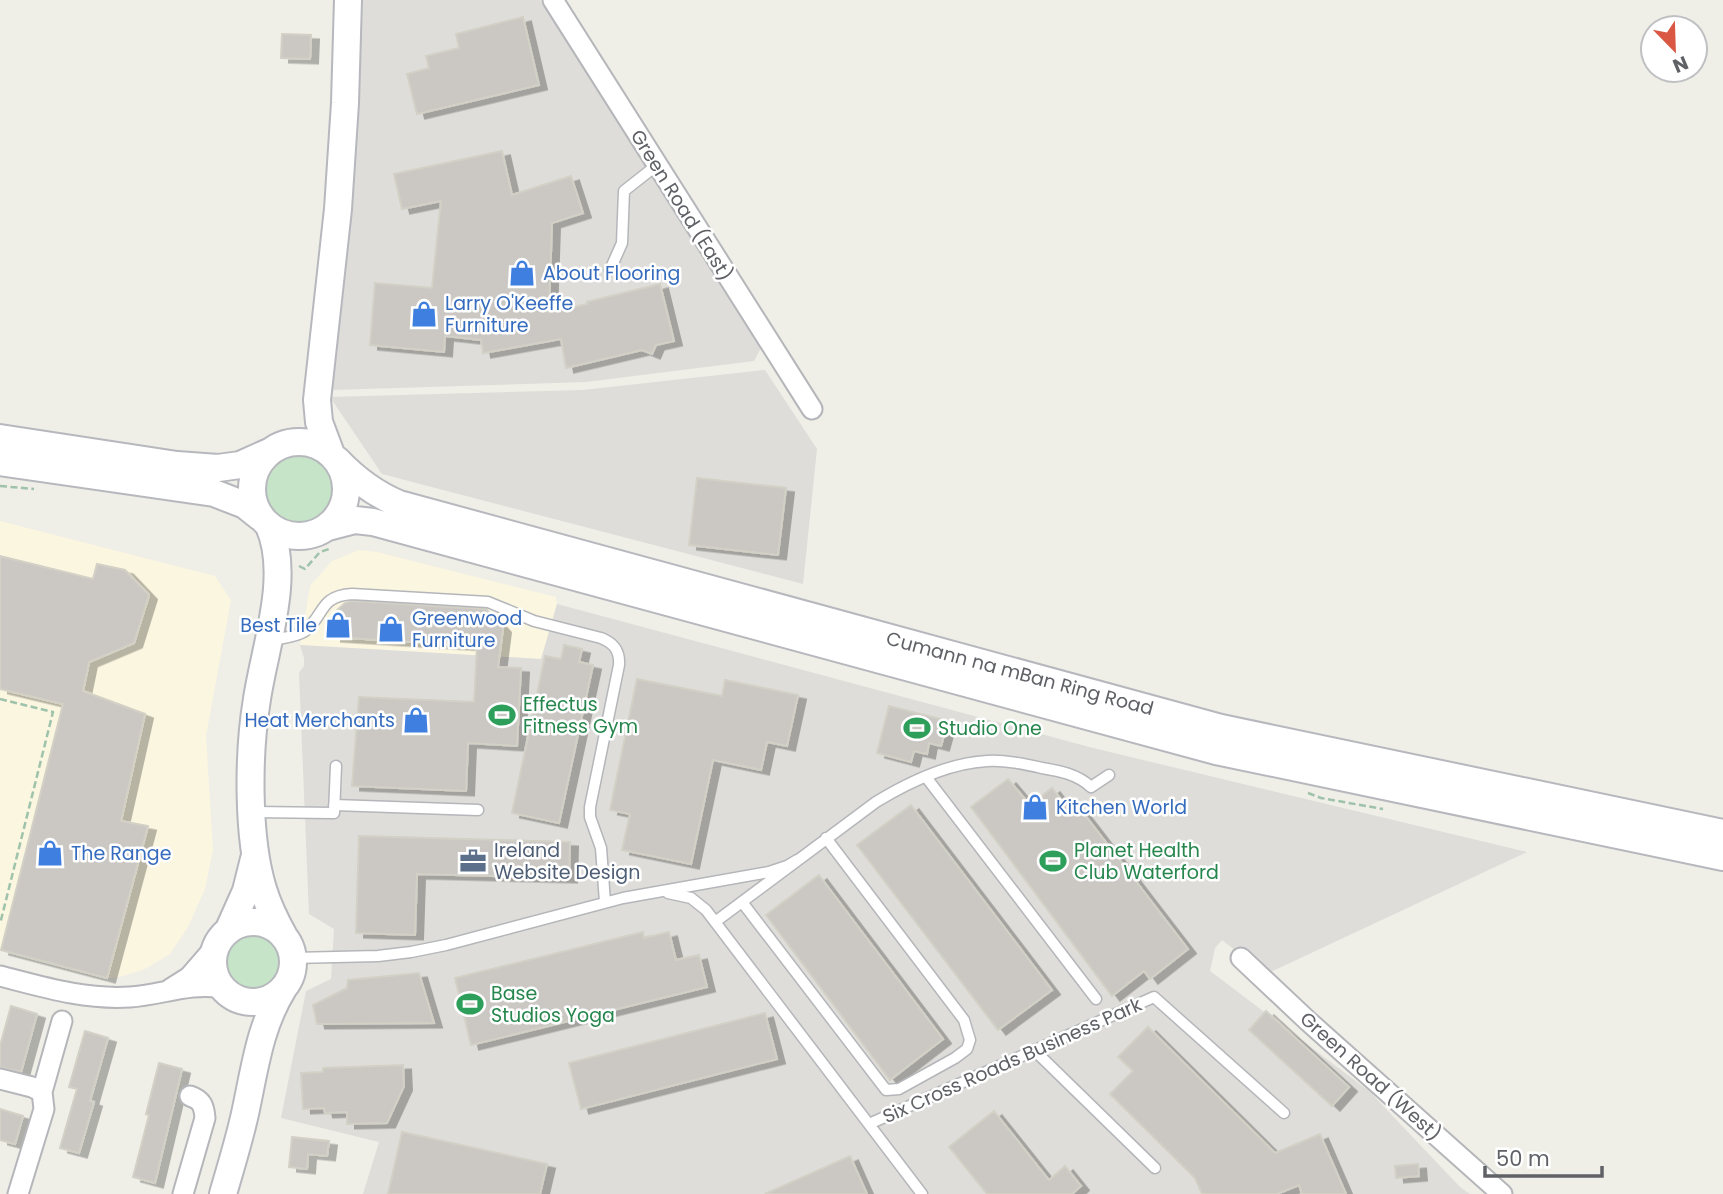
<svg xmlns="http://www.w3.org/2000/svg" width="1723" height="1194" font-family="Poppins,sans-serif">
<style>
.commercial{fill:#fbf6e0}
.industrial{fill:#deddd9}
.green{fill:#c6e4c8}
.building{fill:#cbc8c4;stroke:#d3d0c6;stroke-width:2;filter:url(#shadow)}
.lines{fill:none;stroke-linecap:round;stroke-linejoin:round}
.lane-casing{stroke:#b4b6ba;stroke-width:13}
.street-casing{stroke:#b4b6ba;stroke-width:23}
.secondary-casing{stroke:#b6b8bd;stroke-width:30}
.path{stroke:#9fc2ab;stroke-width:2.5;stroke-dasharray:7 3.5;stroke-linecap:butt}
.lane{stroke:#fff;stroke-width:10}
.street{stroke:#fff;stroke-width:19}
.secondary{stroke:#fff;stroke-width:26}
.labels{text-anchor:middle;stroke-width:5;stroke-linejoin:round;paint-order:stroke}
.street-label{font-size:19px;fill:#5f6166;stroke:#fff}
.shop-label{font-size:19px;fill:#366cbe;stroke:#fff;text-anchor:start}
.leisure-label{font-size:19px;fill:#27864d;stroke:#fff;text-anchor:start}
.service-label{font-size:19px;fill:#4e5e75;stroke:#fff;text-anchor:start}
</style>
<defs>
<filter id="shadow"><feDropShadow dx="8" dy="4.5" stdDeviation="0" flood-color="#0004"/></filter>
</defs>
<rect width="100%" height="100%" fill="#efeee7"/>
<path class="commercial" d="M0,521L215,576L231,600L206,736L213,850L205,889L188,927L170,954L145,969L120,977L107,978L0,950Z
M359,550L377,552L556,597L557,604L542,659L300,645L310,586L332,561Z"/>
<path class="industrial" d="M359,0H540L762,346L754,361L586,382L331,390Z
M765,370L817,449L803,584L382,474L330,397L583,390Z
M557,604L1093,748L1527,852L1266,974L1222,940L1215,948L1210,971L1369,1091L1460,1187L1470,1194H363L379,1142L281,1118L306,991L331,979L334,929L309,914L299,673L304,666V658L300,645L541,659Z"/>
<path class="green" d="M264 488a35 35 0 1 1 70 0a35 35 0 1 1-70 0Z
M223 961a29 29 0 1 1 58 0a29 29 0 1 1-58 0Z"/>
<path class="building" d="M523,17L539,85L417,114L407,74L429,68L426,56L459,48L456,34Z
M282,34L311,35L310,59L281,58Z
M502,151L512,195L571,176L583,213L552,223L549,312L588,304L587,302L660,284L674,341L656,345L652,354L642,350L566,368L561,339L483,353L481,340L445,336L444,352L370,345L375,283L432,288L441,201L402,209L394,174Z
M697,478L786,488L778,555L689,545Z
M0,556L93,579L97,564L125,570L149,595L134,643L89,662L83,691L145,714L121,821L148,826L107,978L1,950L63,704L0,689Z
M352,601L486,609L503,628L498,667L521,668L517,746L468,743L466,791L352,786L359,697L474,702L477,646L333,637V614L345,603Z
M564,645L582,649L579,662L593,665L559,823L512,813L545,656L561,659Z
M637,679L722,696L725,680L798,695L787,746L767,742L761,770L713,760L691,864L622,850L630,814L610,810Z
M889,706L948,721L941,746L929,743L927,754L914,751L911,762L877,753Z
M1008,779L1030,805L1052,788L1074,816L1081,810L1188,949L1150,979L1144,971L1112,996L971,807Z
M911,805L1052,990L998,1030L857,845Z
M359,836L570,842L569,878L417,874L415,935L356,933Z
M819,875L943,1039L890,1080L766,915Z
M643,932L644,938L669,932L676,960L699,955L707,987L471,1045L455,978Z
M419,973L434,1023L317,1024L313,1005L347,988L348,980Z
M11,1006L37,1014L21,1072L0,1067V1046Z
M1266,1011L1349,1087L1332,1106L1249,1030Z
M765,1013L777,1059L581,1109L569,1063Z
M1148,1027L1275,1153L1320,1134L1346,1194H1302L1299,1185L1277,1194H1202L1195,1178L1110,1094L1133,1071L1118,1057Z
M85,1031L108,1038L90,1101L94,1102L79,1153L60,1148L77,1089L69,1087Z
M159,1063L182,1069L155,1183L133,1177L149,1115L146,1114Z
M403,1065L404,1086L387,1123L347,1124V1112L325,1113L324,1108L303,1109L301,1073L323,1072V1068Z
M0,1109L23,1116L15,1144L0,1140Z
M994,1111L1049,1180L1065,1166L1081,1186L1072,1194H987L949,1147Z
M402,1132L547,1164L540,1194H388Z
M292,1137L329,1141L327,1156L308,1154L307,1169L289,1167Z
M850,1156L867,1194H765Z
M1418,1164L1419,1176L1396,1178L1395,1166Z"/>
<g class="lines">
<g class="lane-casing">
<path id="lane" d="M610,270L622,243L624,191L657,165
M272,640C282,638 296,637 305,631C325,615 319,596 352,594L488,602L534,621L601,638C614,643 620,651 619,665L590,807V817L601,848L605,902
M926,777L1096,999
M334,805L478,810
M254,812L334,813L336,766
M668,893L691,898L706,910L922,1194
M742,902L886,1090L899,1089L955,1058L967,1049L970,1040L964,1020L826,838
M715,922L876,802C909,782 948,763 987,761C1006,760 1024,764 1042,768C1060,771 1077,774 1091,787L1109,775
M293,958L378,956L411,952L446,945L623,898L769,872L787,866L797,860
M1034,1050L1155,1168
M869,1124L1154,997L1284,1113"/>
</g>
<g class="street-casing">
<path id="street" d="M553,0L812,409
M1241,958L1309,1022L1502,1194
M0,976C43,987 85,1000 130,997C161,995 191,982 222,988
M170,989L189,977L215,947
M0,1079L32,1087L42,1092L44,1109L18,1194
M42,1092L62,1021
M183,1194L205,1118C204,1106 202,1100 190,1096"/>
</g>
<g class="secondary-casing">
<path id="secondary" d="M0,438L177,465L218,468L240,465L269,452
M252 489a47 47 0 1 1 94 0a47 47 0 1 1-94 0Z
M331,454L319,422L317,400L338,209L345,103L348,0
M337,460C355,479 375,494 399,504L1221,728L1723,833
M0,462L214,493L245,505L260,517
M269,526C291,576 265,646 257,699C248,753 247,837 263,889C268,906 276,922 285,938
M328,527L355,520L373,522L1216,751L1723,857
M213 962a40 40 0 1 1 80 0a40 40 0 1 1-80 0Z
M229,929L246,891L254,859
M223,1194C231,1166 240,1138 246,1109C255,1067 260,1026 283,989"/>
</g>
<path class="path" d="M0,486L34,489
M299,566L305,569L320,552L329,549
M0,699L53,712L0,924
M1308,793L1321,798L1383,809"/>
<use href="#lane" class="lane"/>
<use href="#street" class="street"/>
<use href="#secondary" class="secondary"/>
</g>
<defs>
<g id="shop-bare" transform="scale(2.1)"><path d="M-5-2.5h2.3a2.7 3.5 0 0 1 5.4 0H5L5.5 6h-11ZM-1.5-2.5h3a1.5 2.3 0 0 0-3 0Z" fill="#3f7fe0" stroke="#fff" stroke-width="2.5" paint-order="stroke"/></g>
<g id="stadium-bare" transform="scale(2.1)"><path d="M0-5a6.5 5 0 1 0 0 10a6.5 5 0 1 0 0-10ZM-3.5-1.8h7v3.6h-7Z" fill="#2e9e5b" stroke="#fff" stroke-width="2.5" paint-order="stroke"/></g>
<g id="office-bare" transform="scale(2.1)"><path d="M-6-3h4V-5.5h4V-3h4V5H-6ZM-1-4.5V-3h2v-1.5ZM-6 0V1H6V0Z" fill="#5c6f8a" stroke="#fff" stroke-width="2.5" paint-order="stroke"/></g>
</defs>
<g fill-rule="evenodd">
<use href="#shop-bare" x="522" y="273"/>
<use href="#shop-bare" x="424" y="314"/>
<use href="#shop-bare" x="338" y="625"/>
<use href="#shop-bare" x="391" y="629"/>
<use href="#stadium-bare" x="502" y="715"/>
<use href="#shop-bare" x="416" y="720"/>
<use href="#stadium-bare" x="917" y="728"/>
<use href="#shop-bare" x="1035" y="807"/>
<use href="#shop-bare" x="50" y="853"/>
<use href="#office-bare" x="473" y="861"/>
<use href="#stadium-bare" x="1053" y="861"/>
<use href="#stadium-bare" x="470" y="1004"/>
</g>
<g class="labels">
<g class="street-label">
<text transform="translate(682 205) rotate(58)" y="7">Green Road (East)</text>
<text transform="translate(1020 673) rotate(15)" y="7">Cumann na mBan Ring Road</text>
<text transform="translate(1012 1060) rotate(-24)" y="7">Six Cross Roads Business Park</text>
<text transform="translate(1371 1076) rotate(42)" y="7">Green Road (West)</text>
</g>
<g class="shop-label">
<text x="543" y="280">About Flooring</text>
<text x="445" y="310">Larry O'Keeffe<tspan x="445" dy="22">Furniture</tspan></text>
<text x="412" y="625">Greenwood<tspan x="412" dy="22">Furniture</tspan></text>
<text x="317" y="632" text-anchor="end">Best Tile</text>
<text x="395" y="727" text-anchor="end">Heat Merchants</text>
<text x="1056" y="814">Kitchen World</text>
<text x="71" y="860">The Range</text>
</g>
<g class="leisure-label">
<text x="523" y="711">Effectus<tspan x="523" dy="22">Fitness Gym</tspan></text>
<text x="938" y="735">Studio One</text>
<text x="1074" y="857">Planet Health<tspan x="1074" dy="22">Club Waterford</tspan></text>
<text x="491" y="1000">Base<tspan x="491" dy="22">Studios Yoga</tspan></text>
</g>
<g class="service-label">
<text x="494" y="857">Ireland<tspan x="494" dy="22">Website Design</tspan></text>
</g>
</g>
<g transform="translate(1674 49) rotate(157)"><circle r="33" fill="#ffffff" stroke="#bfc0c2" stroke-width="2"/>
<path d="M0-5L12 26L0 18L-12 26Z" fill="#d95743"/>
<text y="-10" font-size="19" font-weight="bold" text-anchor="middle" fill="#5f6166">N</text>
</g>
<path d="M1485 1166v10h117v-10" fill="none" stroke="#5f6166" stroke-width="3.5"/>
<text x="1496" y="1166" font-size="21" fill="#5f6166" stroke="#ffffff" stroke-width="5" paint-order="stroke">50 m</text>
</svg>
